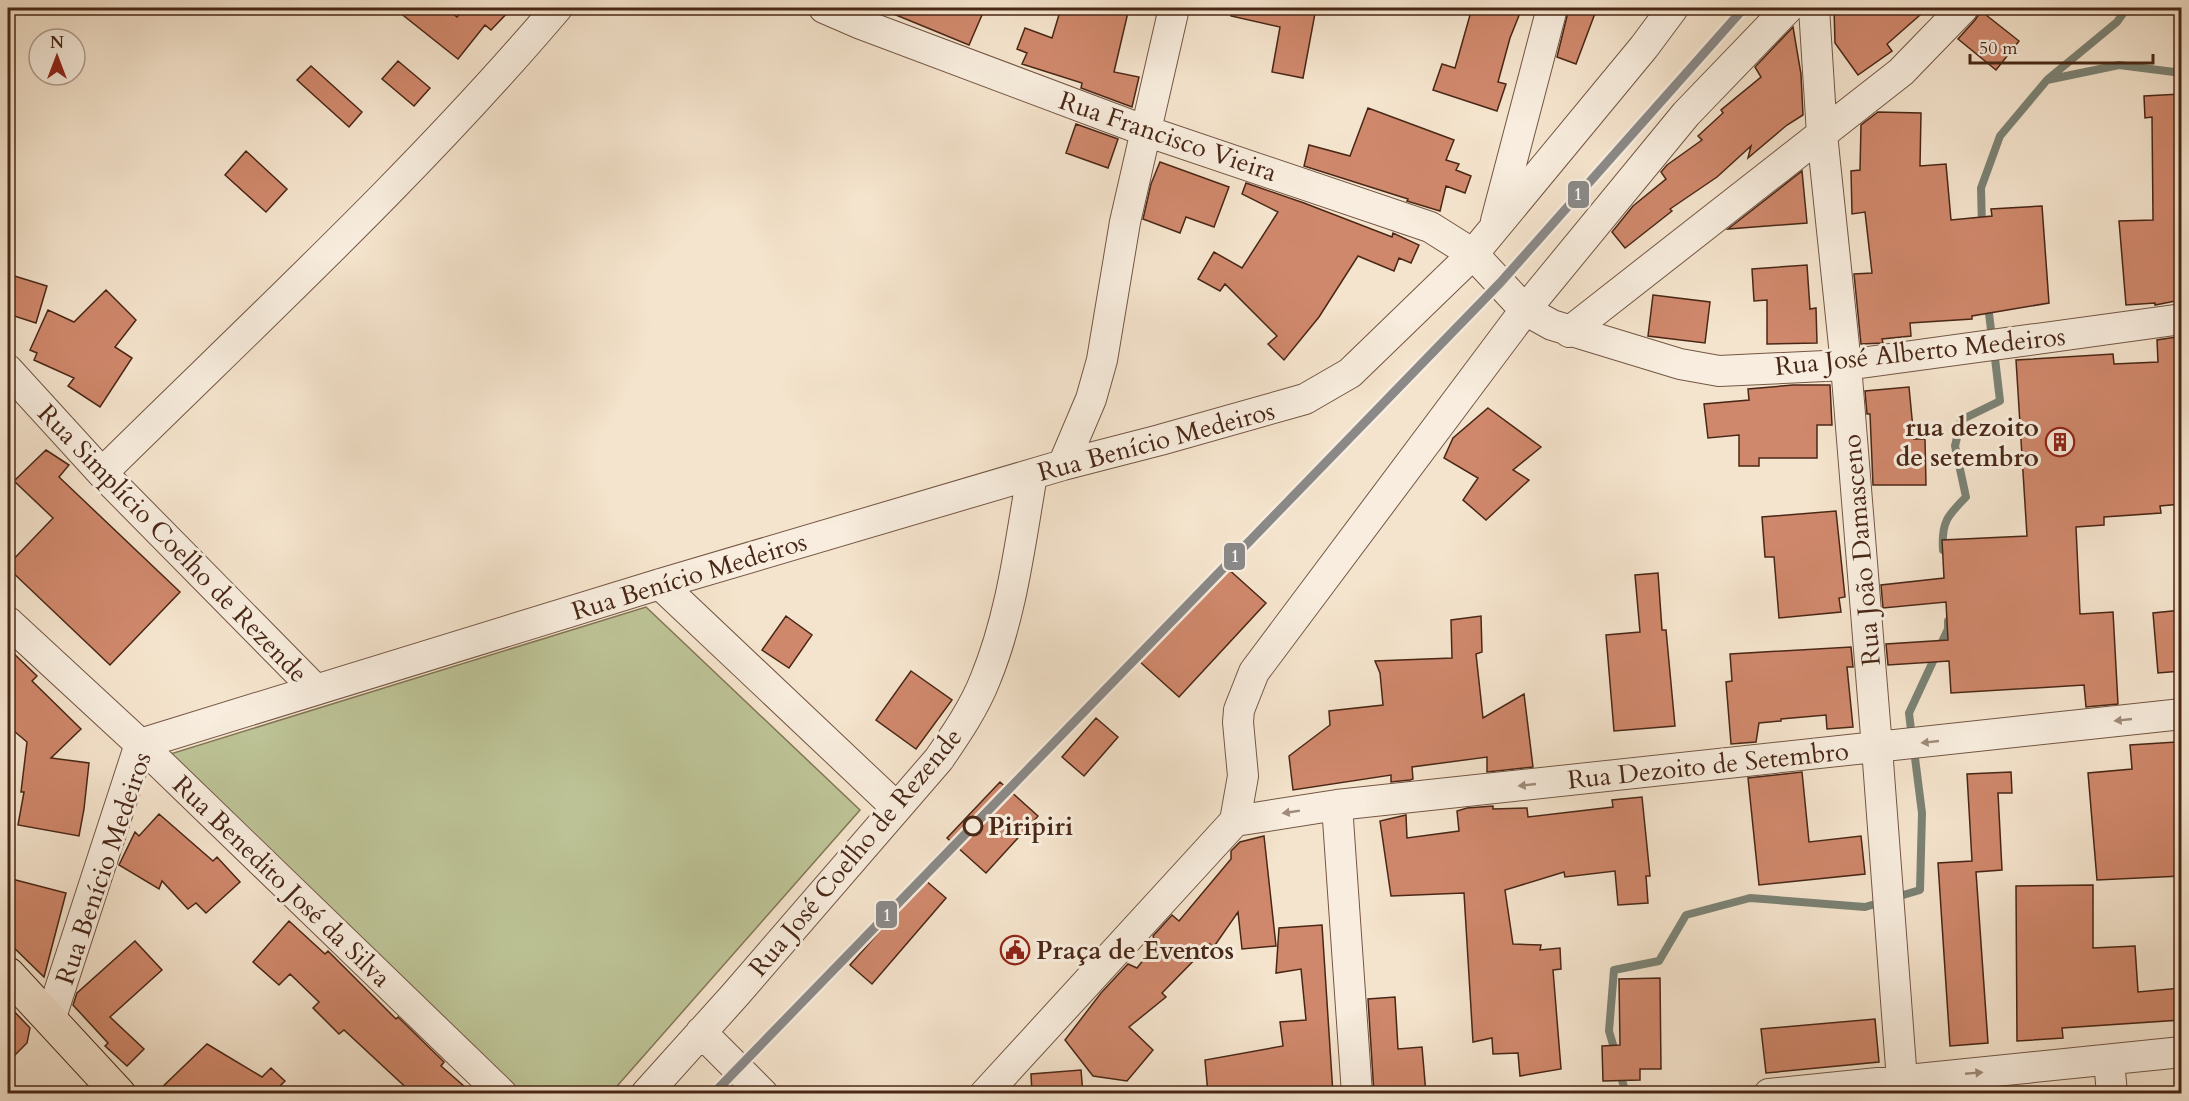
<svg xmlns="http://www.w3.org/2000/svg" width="2189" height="1101" font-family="Cardo,serif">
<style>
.green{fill:#bdc497;stroke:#837656;stroke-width:1.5}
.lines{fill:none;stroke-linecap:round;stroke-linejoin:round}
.stream{stroke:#7b8274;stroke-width:8}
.building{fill:#d0886c;stroke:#492716;stroke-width:1.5}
.minor-casing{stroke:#745644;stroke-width:32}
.major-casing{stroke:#492716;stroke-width:35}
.minor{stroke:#f8edde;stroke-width:30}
.major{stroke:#f5e4cd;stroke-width:33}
.rail-1-casing{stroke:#f8edde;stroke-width:14}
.rail-1{stroke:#8a8988;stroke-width:9}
.oneway{fill:#a08a7a}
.stop-dot{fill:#f8edde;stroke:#492716;stroke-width:3}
.labels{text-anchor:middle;stroke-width:6;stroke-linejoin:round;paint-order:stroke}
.street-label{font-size:26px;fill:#492716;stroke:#f8edde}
.poi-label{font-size:26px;font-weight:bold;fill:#492716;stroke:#f8edde;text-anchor:end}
.stop-label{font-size:26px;font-weight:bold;fill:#492716;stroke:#f8edde;text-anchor:start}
.line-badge{stroke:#f8edde;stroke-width:2}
.badge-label{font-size:16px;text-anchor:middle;font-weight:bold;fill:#fff}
</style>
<rect width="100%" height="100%" fill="#f5e4cd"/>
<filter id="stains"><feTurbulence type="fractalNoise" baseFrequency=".00333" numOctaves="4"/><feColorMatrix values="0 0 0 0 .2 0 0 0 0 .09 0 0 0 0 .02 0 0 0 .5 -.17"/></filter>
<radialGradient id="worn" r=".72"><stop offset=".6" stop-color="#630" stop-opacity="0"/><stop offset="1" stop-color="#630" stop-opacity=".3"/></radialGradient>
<path class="green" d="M646,607L860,810L611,1093H508L167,755Z"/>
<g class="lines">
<path class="stream" d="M2048,79L2117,22L2127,8
M1982,227L1981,188L2000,136L2047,80L2119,65L2182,73
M1988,305L1992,338
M1943,550C1941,522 1948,515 1966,497L1955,446L1961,420L2000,401L1994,350
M1912,738L1909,713L1948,629V621
M1893,898L1920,890L1922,813L1914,750
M1616,1055L1609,1031L1614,970L1659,961L1686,915L1750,898L1865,907L1882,902
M1620,1073L1626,1094"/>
</g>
<path class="building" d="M394,8H446L457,17L464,9L462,8H512L491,30L485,25L458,59Z
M879,8H985L969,45Z
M1061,8H1129L1114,72L1139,77L1132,107L1081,88L1082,83L1022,64L1027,53L1017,49L1025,28L1052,38Z
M1232,8H1316L1303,78L1272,72L1280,27L1231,16Z
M1472,8H1522L1510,38L1498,82L1506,84L1497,111L1433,90L1442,64L1455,68Z
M1569,8H1597L1576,64L1557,57Z
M1834,8H1928L1887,44L1892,51L1858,75L1835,43Z
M1981,11L2019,41L1996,70L1958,39L1975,20Z
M1793,27L1801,74L1803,115L1787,125L1748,158L1751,146L1717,177L1670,209L1672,211L1625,248L1612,232L1633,206L1666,179L1661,172L1667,165L1702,140L1698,136L1723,113L1721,110L1761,77L1755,67Z
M398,61L430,88L414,106L382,79Z
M311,66L362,112L349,127L297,80Z
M2181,94V300L2155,305V303L2126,305L2119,221L2153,220L2152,117L2145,118L2144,96Z
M1368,108L1454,140L1446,160L1459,164L1456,170L1471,176L1465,193L1446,186L1440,211L1407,201L1408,199L1304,166L1309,145L1350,156Z
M1878,112L1921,113L1920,166L1946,164L1951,220L1992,216L1991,209L2042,206L2049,303L1972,316V319L1910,323L1911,336L1882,339L1883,343L1861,344L1854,274L1872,273L1865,212L1852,214L1851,171L1860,170L1861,125Z
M1076,124L1118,139L1108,168L1066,153Z
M246,151L287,189L266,212L225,175Z
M1160,162L1229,187L1214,227L1186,217L1180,233L1143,219L1151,184Z
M1802,171L1807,223L1728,229Z
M1246,183L1304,203L1392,237L1393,233L1419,245L1411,263L1399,258L1394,271L1358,256L1319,317L1284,360L1268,344L1277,336L1225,284L1220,291L1198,279L1214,252L1242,268L1278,212L1242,194Z
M1807,265L1810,309L1816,308L1817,343L1767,344V300L1754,301L1752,269Z
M8,274L47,286L36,323L8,314Z
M106,290L136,320L115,347L132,358L100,407L68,386L74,378L34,360L37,353L30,350L48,310L74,322Z
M1653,295L1710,302L1705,343L1648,336Z
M2176,337L2177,372H2181V504L2160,506L2161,513L2104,517V525L2076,527L2080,614L2113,612L2118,704L2086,707L2084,685L1951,693L1949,661L1888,665L1886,644L1948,640L1946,602L1883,608L1881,585L1944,578L1942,540L2027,536L2016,360L2113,354L2114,364L2158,362L2157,340Z
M1793,385H1830L1832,425H1817V458H1759V466H1739V435L1708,438L1704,404L1749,400L1748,389Z
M1909,387L1914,439H1925L1926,485H1873L1870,414H1867L1865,391Z
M1488,408L1541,447L1513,470L1529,480L1486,520L1463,500L1478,478L1444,458L1453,438Z
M46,450L69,465L59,477L180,592L110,665L8,568V565L53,518L14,481Z
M1836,511L1845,597L1839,598L1841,612L1779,618L1774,557H1765L1762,517Z
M1226,567L1266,603L1179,697L1139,661Z
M1658,573L1662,630H1666L1675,726L1614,731L1606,635L1640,632L1635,575Z
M2181,610V671L2158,673L2153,613Z
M786,616L812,635L789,668L762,650Z
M1481,616L1482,652L1476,654L1483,718L1524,694L1533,767L1487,772V757L1412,767L1413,779L1410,780L1391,782V775L1293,790L1289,756L1330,725L1329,711L1383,705L1380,673L1375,661L1452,658L1451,620Z
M1851,647L1853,667H1847L1853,727L1827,729L1826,715L1781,719V721L1759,723L1756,742L1731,744L1726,682L1732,681L1730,654Z
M8,648L37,676L32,681L81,729L51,758L89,763L84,809L79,836L18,825L24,792H21L27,742L8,726Z
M911,671L952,700L916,749L876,720Z
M1096,718L1118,737L1084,776L1062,757Z
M2176,742L2181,809V876L2097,880L2088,773L2132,769L2130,745Z
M1802,772L1809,842L1861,836L1865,874L1759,885L1748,778Z
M2011,772L2012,793H1998L2002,870L1976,872L1988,1043L1950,1046L1938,863L1972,861L1967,774Z
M1000,782L1038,816L986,873L947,838Z
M1642,797L1650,876H1646L1648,903L1618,905L1615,871L1565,877L1564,872L1505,890L1513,944L1541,945L1540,950L1560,948L1561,969L1553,970L1561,1069L1520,1076L1518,1053L1493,1054L1492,1038L1473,1042L1464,893L1391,896L1380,821L1406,815L1407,838L1459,831L1457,811L1467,808L1493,806V809L1527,808L1528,817L1613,807L1612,800Z
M159,814L213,861L217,857L240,882L206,913L196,903L188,909L162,881L159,889L119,865L135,832L139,836Z
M1264,836L1276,946L1242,949L1238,912L1213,948L1210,944L1162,993L1166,997L1129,1027L1153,1050L1127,1081L1093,1076L1065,1040L1101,993L1128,964L1137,968L1156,944L1153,936L1172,915L1179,921L1231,859V851L1240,842Z
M8,878L66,893L44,977L8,942Z
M925,880L946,898L872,984L850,965Z
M2093,885V948L2135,946L2138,992L2181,988V1020L2062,1028L2063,1038L2017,1041L2016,886Z
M289,921L325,954L328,951L396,1019L398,1017L444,1062L441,1066L473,1094H413L344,1030L339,1034L313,1008L319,1002L290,974L279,985L253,962Z
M1322,925L1333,1094H1208L1205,1060L1283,1046L1280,1022L1306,1020L1301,969L1276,973L1279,928Z
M135,941L162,970L110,1017L144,1049L127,1066L105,1046L108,1043L73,1005L77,993Z
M1660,978L1661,1069H1640V1080L1603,1081L1602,1046L1620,1045L1619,979Z
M1395,997L1398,1049L1422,1047L1426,1094H1374L1368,999Z
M8,1005L30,1028L27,1043L8,1062Z
M1875,1019L1879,1062L1766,1073L1761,1029Z
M207,1044L262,1077L271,1068L285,1081L279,1087L289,1094H155Z
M1081,1070L1083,1094H1032L1031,1074Z"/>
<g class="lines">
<g class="minor-casing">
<path id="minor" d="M824,8L861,24L1146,131L1430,227L1473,254L1525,310L1552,325L1680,364L1719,371L1846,365L2182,319
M1814,8L1822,134L1846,365L1877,748L1903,1094
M1496,221L1552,8
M1569,332L1901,72L1963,8
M8,370L102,473L315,689
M1063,465L1091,399L1102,360L1125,222L1174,8
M102,473C256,321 417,173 557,8
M660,584L896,807
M8,622L140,744L502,1094
M1337,805L1357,1094
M1235,821L1337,805L2182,714
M50,1020L140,744L660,584L1063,465L1160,440L1305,399L1350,373L1473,254L1644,47L1673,8
M701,1032L763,1094
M2109,1060L2112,1094
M646,1094L735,995L939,759C956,734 974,708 985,680C1012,615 1020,543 1032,475
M985,1094L1235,821L1243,776L1238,722L1239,710L1254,672L1525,310L1686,114L1788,8
M1769,1094L2182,1052"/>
</g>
<g class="major-casing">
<path id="major" d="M8,974L119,1094"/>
</g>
<use href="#minor" class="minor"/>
<use href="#major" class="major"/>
<g class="rail-1-casing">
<path id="rail-1" d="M713,1094L1500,283L1744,8"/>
</g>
<use href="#rail-1" class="rail-1"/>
</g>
<defs><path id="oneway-solid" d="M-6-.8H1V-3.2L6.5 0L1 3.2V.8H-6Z" transform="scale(1.5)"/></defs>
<g class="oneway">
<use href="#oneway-solid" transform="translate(2123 720) rotate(174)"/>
<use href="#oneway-solid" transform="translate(1930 742) rotate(174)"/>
<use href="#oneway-solid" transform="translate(1527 785) rotate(174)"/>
<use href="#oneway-solid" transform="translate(1291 812) rotate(171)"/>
<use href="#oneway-solid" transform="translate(1974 1073) rotate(-5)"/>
</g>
<defs>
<g id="building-ring" transform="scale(1.5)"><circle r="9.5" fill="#f8edde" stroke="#8f2418" stroke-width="1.5"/><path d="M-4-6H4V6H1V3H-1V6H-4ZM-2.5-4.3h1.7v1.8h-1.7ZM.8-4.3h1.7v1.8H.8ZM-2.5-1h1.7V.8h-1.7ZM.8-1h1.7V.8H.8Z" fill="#8f2418"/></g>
<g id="civic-ring" transform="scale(1.5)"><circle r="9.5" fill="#f8edde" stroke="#8f2418" stroke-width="1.5"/><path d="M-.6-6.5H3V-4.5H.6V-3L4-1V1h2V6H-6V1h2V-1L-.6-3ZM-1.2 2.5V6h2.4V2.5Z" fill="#8f2418"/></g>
</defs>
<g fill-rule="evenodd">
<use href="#building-ring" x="2060" y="442"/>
<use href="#civic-ring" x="1015" y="950"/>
</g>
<circle class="stop-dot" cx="973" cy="826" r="9"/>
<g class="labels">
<g class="street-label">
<text transform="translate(1168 136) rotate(19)" y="9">Rua Francisco Vieira</text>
<text transform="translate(1920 351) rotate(-6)" y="9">Rua José Alberto Medeiros</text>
<text transform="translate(1156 441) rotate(-15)" y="9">Rua Benício Medeiros</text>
<text transform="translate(173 543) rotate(46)" y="9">Rua Simplício Coelho de Rezende</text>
<text transform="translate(1861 550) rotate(-95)" y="9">Rua João Damasceno</text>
<text transform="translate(689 576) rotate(-17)" y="9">Rua Benício Medeiros</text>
<text transform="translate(1708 765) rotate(-6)" y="9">Rua Dezoito de Setembro</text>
<text transform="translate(855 852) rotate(-50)" y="9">Rua José Coelho de Rezende</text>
<text transform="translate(103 868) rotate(-71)" y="9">Rua Benício Medeiros</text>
<text transform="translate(282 881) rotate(44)" y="9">Rua Benedito José da Silva</text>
</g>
<g class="poi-label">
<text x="2039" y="436">rua dezoito<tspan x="2039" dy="30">de setembro</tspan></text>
<text x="1036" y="959" text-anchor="start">Praça de Eventos</text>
</g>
<g class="stop-label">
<text x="988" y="835">Piripiri</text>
</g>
</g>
<g class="line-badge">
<rect x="1567" y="180" width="23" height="29" rx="6" fill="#8a8988"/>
<rect x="1223" y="542" width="23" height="29" rx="6" fill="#8a8988"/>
<rect x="875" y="900" width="23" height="29" rx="6" fill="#8a8988"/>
</g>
<g class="badge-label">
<text x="1578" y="200">1</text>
<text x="1235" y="562">1</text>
<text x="887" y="921">1</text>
</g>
<rect width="2189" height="1101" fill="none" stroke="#f5e4cd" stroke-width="30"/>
<rect x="9" y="9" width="2171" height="1083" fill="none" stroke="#492716" stroke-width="3"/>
<rect x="15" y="15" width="2159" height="1071" fill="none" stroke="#492716" stroke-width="1.5"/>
<g transform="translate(57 57)"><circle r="28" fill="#f8edde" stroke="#b29e8e" stroke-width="1.5"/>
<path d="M0-4.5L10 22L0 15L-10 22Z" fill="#8f2418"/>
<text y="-9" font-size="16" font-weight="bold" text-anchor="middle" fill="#492716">N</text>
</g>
<path d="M1970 54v9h183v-9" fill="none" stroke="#492716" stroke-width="3"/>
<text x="1979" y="54" font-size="18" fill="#492716" stroke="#f8edde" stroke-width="4.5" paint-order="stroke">50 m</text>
<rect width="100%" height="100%" filter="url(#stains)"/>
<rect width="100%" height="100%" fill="url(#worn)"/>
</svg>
